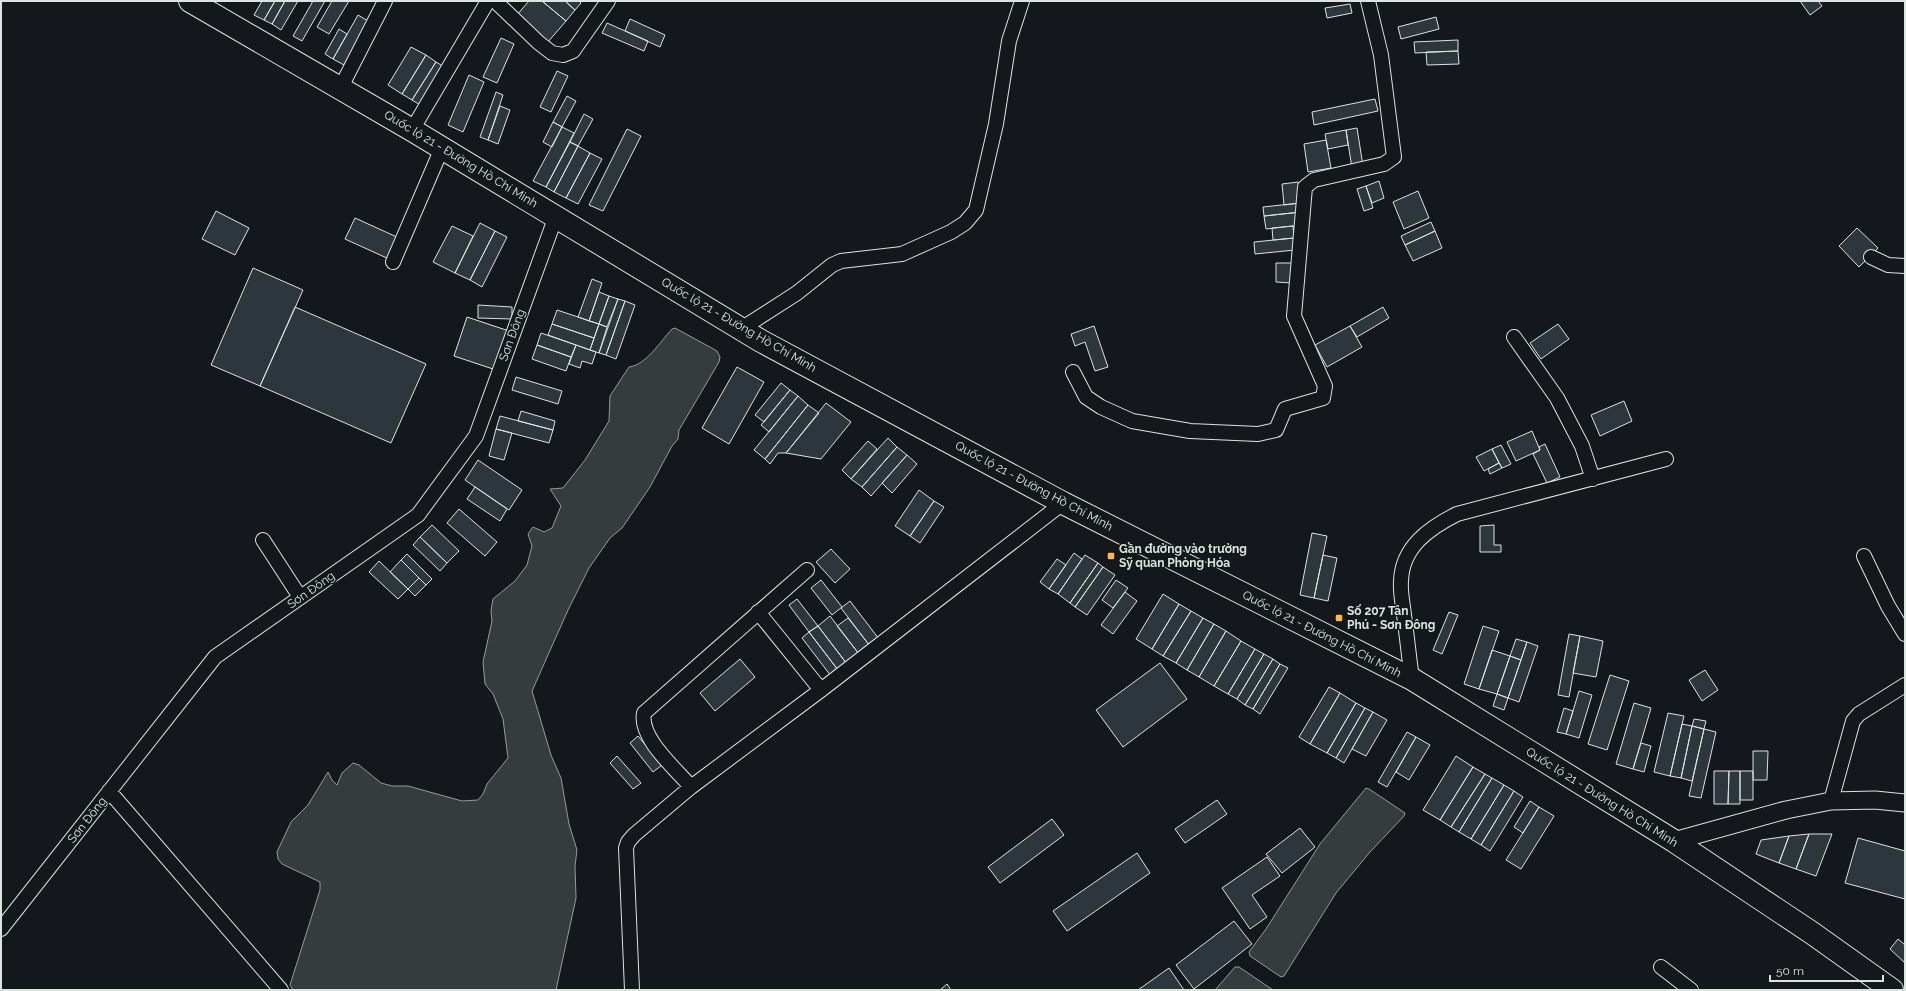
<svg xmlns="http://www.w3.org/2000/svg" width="1906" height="991" font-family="Raleway,sans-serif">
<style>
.water{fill:#363b3e;stroke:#939e99}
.building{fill:#2c363c;stroke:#d8e6dc}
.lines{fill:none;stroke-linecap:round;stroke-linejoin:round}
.minor-casing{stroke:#d8e6dc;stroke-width:16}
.tertiary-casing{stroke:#d8e6dc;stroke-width:19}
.trunk-casing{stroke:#d8e6dc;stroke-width:24}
.minor{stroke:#14181c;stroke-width:14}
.tertiary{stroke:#14181c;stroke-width:17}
.trunk{stroke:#14181c;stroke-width:22}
.poi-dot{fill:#ffb74d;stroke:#14181c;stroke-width:1.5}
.labels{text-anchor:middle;stroke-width:3;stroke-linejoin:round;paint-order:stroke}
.street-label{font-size:12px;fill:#d8e6dc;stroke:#14181c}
.poi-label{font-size:12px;font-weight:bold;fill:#d8e6dc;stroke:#14181c;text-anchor:start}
</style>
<rect width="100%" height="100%" fill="#14181c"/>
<path class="water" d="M675,328L717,351L720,357L719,362L679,430L678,439L672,446L650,487L622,528L610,538L589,568L568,610L532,691L551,755L561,778L569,824L577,850L575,866L576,898L556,990H293L290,985L320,890V882L282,864L278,859L277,852L291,822L308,805L328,772L332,780L337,785L342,773L353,763L359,765L381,783L392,786H408L462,801L478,800L483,794L487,784L508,758L503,719L493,694L485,684L483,662L492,621L491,611L493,599L515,581L527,565L532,546L528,534L533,527L544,532L552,528L561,506L550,489L563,488L585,460L609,421L610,396L629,367C646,365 660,342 672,329Z
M1366,788L1369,789L1405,813L1404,816L1370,852L1336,893L1284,976L1281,977L1250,956L1249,952L1266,929L1320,844Z
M1235,967H1239L1273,990H1215Z"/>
<path class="building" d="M262,1H275L264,20L254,15Z
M275,1H285L272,24L264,20Z
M285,1H298L281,30L272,24Z
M313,1H325L302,41L293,36Z
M332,1H349L329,34L317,27Z
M529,1H542L566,21L547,43L516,16Z
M542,1H565L575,10L566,21Z
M565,1H579L581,3L575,10Z
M1800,1H1818L1822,6L1810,15Z
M1350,4L1352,13L1327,18L1325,8Z
M358,15L368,21L344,65L333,59Z
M1436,17L1439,29L1401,39L1398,27Z
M630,19L665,35L660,47L625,31Z
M607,23L648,41L644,51L602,33Z
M339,29L347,34L333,59L325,54Z
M501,38L514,44L497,83L483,77Z
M1458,40V51L1415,53L1414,42Z
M411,47L426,55L402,94L388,85Z
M1458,51L1459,64L1427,65L1426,52Z
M426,55L436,62L412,100L402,94Z
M436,62L446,68L422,106L412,100Z
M557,71L568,76L551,112L540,107Z
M469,75L484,82L463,132L448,125Z
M496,92L503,95L488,140L480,137Z
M567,96L576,101L562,127L553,122Z
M1375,99L1378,111L1314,125L1312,112Z
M500,106L510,110L498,144L488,140Z
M584,114L593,119L578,146L570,142Z
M553,122L562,127L552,147L543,142Z
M562,127L574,133L546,187L533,181Z
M1357,128L1363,166L1352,168L1346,130Z
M627,129L641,136L603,211L589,205Z
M1346,130L1348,145L1328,149L1325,134Z
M1326,140L1331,168L1308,172L1304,144Z
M570,142L578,146L554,192L546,187Z
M578,146L590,153L566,198L554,192Z
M590,153L602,159L578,204L566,198Z
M1379,181L1384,198L1372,203L1366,186Z
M1298,182L1300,203L1284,205L1282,184Z
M1366,186L1373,208L1364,211L1357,189Z
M1418,191L1429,218L1404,229L1393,202Z
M1300,203L1301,212L1264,216L1263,207Z
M216,211L249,228L235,255L202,239Z
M1301,212L1302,225L1266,229L1264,216Z
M355,218L399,238L389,259L345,239Z
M1431,222L1435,231L1405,245L1401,236Z
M480,223L495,231L470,280L455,273Z
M452,226L473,236L455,273L433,262Z
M1293,226L1294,238L1273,240L1272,228Z
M1857,228L1878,248L1859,267L1839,246Z
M495,231L507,237L482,287L470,280Z
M1435,231L1442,248L1413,261L1405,245Z
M1294,238L1295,250L1255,254L1254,242Z
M1276,263H1292V283L1276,282Z
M253,268L303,290L260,386L211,365Z
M592,279L602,283L589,321L578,317Z
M599,292L609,296L599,324L589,321Z
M609,296L618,299L607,327L599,324Z
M618,299L625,301L606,355L599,353Z
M625,301L635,305L616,359L606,355Z
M478,305L512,307V319L478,318Z
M295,307L426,364L391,443L260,386Z
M1383,307L1389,318L1357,337L1350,326Z
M557,310L599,324L594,338L552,324Z
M467,317L509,331L496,370L454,356Z
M552,324L594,338L590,350L548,335Z
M599,324L607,327L599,353L590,350Z
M1558,324L1569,339L1541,359L1530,343Z
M1094,326L1108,367L1095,371L1085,342L1075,346L1071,334Z
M1350,326L1362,347L1327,367L1315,345Z
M541,333L576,345L571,357L537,345Z
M537,345L571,357L566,371L532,359Z
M576,345L596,352L592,364L582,361L580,368L569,364Z
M737,367L764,382L729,444L702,428Z
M516,377L562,391L558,404L512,390Z
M781,383L790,390L764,422L755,415Z
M790,390L798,396L769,432L761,425Z
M798,396L808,405L765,459L754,450Z
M1624,401L1632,421L1600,436L1591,415Z
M826,403L851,422L821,459L786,453Z
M808,405L819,413L786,453H778L770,464L765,459Z
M521,411L555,421L553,430L518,421Z
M500,416L553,430L549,443L496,429Z
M496,429L512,433L504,460L489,456Z
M1532,431L1540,450L1516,461L1507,442Z
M888,438L897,447L862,487L851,479Z
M868,441L877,449L851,479L842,470Z
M1545,444L1560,477L1547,483L1533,454L1540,450L1539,447Z
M1501,445L1511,464L1502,468L1492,449Z
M897,447L907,455L871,496L862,487Z
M1492,449L1499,463L1484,471L1476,457Z
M907,455L917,464L892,493L882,483Z
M478,460L522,490L509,510L465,480Z
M1499,463L1502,468L1490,474L1488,469Z
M475,487L507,509L500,521L467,499Z
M919,490L934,501L910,536L895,526Z
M934,501L944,507L920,543L910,536Z
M459,509L497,542L485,556L447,523Z
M432,525L459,551L447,563L420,537Z
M1494,525V545H1501V552H1480V526Z
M1312,533L1327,536L1314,598L1300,595Z
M420,537L447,563L440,571L413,545Z
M831,549L850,569L835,583L816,562Z
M1074,553L1082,559L1058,594L1049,589Z
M407,554L432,579L426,585L401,560Z
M1085,555L1098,563L1070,603L1058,594Z
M1323,555L1337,558L1328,601L1314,598Z
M1057,559L1066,565L1049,589L1040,582Z
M401,560L419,578L408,589L390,572Z
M379,561L408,589L398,599L369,572Z
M1098,563L1103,567L1075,607L1070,603Z
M1103,567L1115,575L1087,615L1075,607Z
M419,578L426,585L415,596L408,589Z
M821,580L842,607L832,615L811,588Z
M1116,580L1128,588L1113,608L1102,600Z
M1125,592L1137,601L1113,634L1101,625Z
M1163,594L1179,604L1152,649L1136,639Z
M797,599L818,626L809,632L789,605Z
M850,601L879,639L870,646L841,608Z
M1179,604L1191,611L1163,656L1152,649Z
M1191,611L1203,618L1176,663L1163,656Z
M1449,612L1458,615L1442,654L1433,650Z
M830,616L859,654L847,664L818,626Z
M848,618L870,646L859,654L837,626Z
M1203,618L1214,624L1187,670L1176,663Z
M1214,624L1226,631L1199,677L1187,670Z
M818,626L847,664L838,670L809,632Z
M1483,626L1499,631L1479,689L1464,684Z
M1226,631L1241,641L1214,686L1199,677Z
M809,632L838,670L831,676L802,638Z
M1569,634L1580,636L1569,697L1558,695Z
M1580,636L1603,641L1596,677L1573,673Z
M1516,639L1527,642L1521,660L1510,656Z
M1241,641L1255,649L1228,694L1214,686Z
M1527,642L1538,646L1519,702L1508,698Z
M1255,649L1264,654L1237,699L1228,694Z
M1492,650L1510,656L1497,694L1479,689Z
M1264,654L1273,659L1245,705L1237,699Z
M1510,656L1521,660L1508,698L1497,694Z
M740,659L755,677L715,711L700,693Z
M1273,659L1280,664L1253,709L1245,705Z
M1160,663L1187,699L1123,747L1096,710Z
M1280,664L1288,668L1260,714L1253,709Z
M1705,670L1718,690L1702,701L1689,680Z
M1610,675L1629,681L1607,750L1588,744Z
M1329,687L1340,693L1310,744L1299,737Z
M1579,691L1592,695L1579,738L1566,734Z
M1340,693L1356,703L1327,753L1310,744Z
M1497,694L1508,698L1504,710L1493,706Z
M1356,703L1365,708L1336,758L1327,753Z
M1634,703L1651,708L1633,769L1616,764Z
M1365,708L1373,712L1344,763L1336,758Z
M1564,708L1573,711L1566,734L1557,732Z
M1373,712L1387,720L1366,756L1352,749Z
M1668,713L1684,716L1670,776L1654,772Z
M1694,719L1706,721L1704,729L1692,726Z
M1682,724L1692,726L1681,778L1670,776Z
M1692,726L1704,729L1692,781L1681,778Z
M1704,729L1716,732L1701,798L1689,796Z
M1407,732L1416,737L1387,787L1378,782Z
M638,736L662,765L653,772L630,743Z
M1416,737L1430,745L1409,780L1396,772Z
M1641,743L1651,746L1644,772L1633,769Z
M1753,751H1768L1767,780H1753Z
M617,756L641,783L633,789L610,763Z
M1456,756L1473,767L1440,820L1423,810Z
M1473,767L1485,774L1451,827L1440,820Z
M1714,771H1729L1728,804H1714Z
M1729,771H1740V804H1728Z
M1740,771H1753V800H1740Z
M1485,774L1492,778L1459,832L1451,827Z
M1492,778L1504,785L1471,839L1459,832Z
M1504,785L1514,791L1481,845L1471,839Z
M1514,791L1523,797L1490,851L1481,845Z
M1217,800L1227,814L1185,843L1175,829Z
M1530,801L1539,807L1523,833L1514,827Z
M1539,807L1554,816L1521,869L1506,860Z
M1052,819L1064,835L1000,883L988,867Z
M1300,828L1315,847L1282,873L1266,854Z
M1809,834L1796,869L1779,863L1789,836Z
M1809,834H1832L1816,876L1796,869Z
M1789,836L1779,863L1756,854L1761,840Z
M1858,838L1905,851V899L1845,883Z
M1137,853L1150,873L1067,931L1053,911Z
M1267,857L1280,876L1252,895L1267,917L1250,929L1222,888Z
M1234,921L1252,944L1194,989L1176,965Z
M1898,939L1905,945V963L1890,949Z
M1169,968L1184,990H1138Z
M947,984L951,990H940Z"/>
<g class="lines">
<g class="minor-casing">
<path id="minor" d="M495,1L539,43L552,53L563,55L573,51L608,1
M340,89L385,1
M412,130L488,1
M1871,257L1888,265L1905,266
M393,262L442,148
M741,329L797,293L832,265L841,261L902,254L951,232L965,223L976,210L996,124L1009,41L1022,1
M1514,337L1557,398L1582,446L1593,479
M1073,372L1086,397L1101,407L1132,421L1190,431L1258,434L1276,430L1285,409L1323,398L1325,386L1294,316L1305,187L1314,180L1384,164L1394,157L1381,55L1368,1
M263,540L300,597
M1864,556L1888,606L1905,634
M758,612L821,690
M1412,679C1409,658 1407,636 1404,615C1403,604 1400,592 1401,581C1402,547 1429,528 1457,514L1666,459
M691,787C675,768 639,738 644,713L807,570
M109,791L281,990
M1831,801L1853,721L1859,714L1905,685
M1,929L215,657L418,515L476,436L556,216
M1661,967L1691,990
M632,990L626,848L628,842L634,835L691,787L821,690L1063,503"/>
</g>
<g class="tertiary-casing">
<path id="tertiary" d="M1674,841L1786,810L1831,801L1875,800L1905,803"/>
</g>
<g class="trunk-casing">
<path id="trunk" d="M190,1L412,130L761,341L1063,503L1412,679L1674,841L1812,933L1892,990"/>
</g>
<use href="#minor" class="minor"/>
<use href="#tertiary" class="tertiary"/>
<use href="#trunk" class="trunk"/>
</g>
<g class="poi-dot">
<rect x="1107" y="552" width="8" height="8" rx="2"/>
<rect x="1335" y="614" width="8" height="8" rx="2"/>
</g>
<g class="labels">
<g class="street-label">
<text transform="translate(461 159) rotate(31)" y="4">Quốc lộ 21 - Đường Hồ Chí Minh</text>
<text transform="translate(739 325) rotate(30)" y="4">Quốc lộ 21 - Đường Hồ Chí Minh</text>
<text transform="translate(512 335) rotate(-70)" y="4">Sơn Đông</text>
<text transform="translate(1034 486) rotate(28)" y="4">Quốc lộ 21 - Đường Hồ Chí Minh</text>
<text transform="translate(311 590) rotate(-35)" y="4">Sơn Đông</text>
<text transform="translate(1322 634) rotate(27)" y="4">Quốc lộ 21 - Đường Hồ Chí Minh</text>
<text transform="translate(1602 797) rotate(32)" y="4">Quốc lộ 21 - Đường Hồ Chí Minh</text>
<text transform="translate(87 820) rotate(-52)" y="4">Sơn Đông</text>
</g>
<g class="poi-label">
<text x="1119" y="553">Gần đường vào trường<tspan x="1119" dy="14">Sỹ quan Phòng Hóa</tspan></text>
<text x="1347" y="615">Số 207 Tân<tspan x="1347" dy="14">Phú - Sơn Đông</tspan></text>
</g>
</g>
<rect width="1906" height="991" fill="none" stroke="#d8e6dc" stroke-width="4"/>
<path d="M1770 975v6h113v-6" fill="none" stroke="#d8e6dc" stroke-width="2"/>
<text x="1776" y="975" font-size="12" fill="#d8e6dc" stroke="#14181c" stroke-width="3" paint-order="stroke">50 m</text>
</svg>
